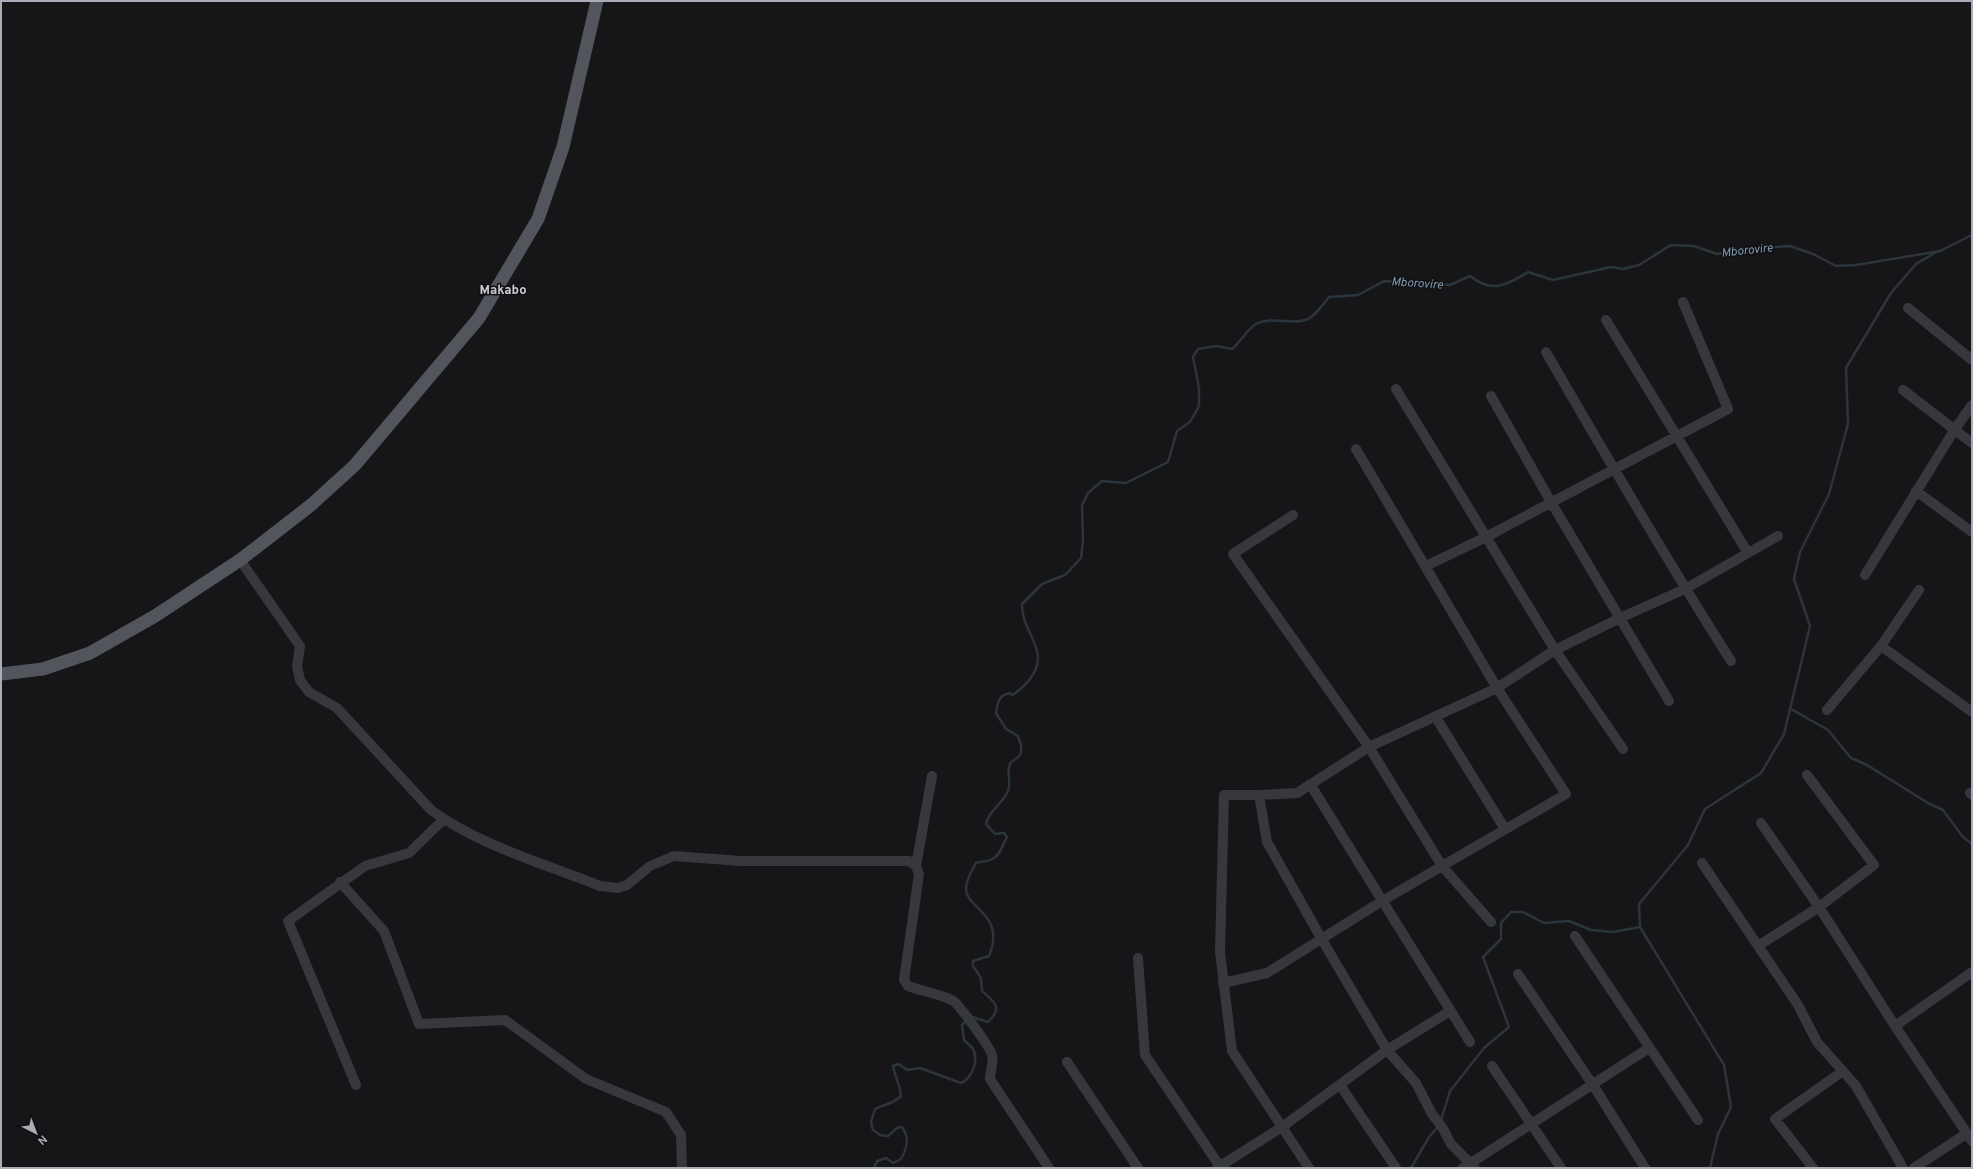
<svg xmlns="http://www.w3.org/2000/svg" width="1973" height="1169" font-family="Overpass,sans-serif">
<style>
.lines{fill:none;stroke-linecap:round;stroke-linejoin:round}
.stream{stroke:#2c353c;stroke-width:2.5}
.minor{stroke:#37383d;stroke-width:10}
.major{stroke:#53555c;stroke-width:13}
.labels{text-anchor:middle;stroke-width:3;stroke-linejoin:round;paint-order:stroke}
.water-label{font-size:12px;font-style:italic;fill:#7f9bb3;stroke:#111113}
.quarter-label{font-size:13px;font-weight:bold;fill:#c9ccd4;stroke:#111113}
</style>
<rect width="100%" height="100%" fill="#161618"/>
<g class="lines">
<path class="stream" d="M1791,709L1828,730L1851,758L1867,765L1928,803L1943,810L1963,837L1972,844
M972,1017L988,1022C1003,1008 995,1002 982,991L981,978L973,966V961L989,956C1007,913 964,909 966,887C967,878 972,870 976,863C981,861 987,862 992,859C1000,856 1003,844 1007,837L1004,833L995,834L986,824C989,810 1002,805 1008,791C1012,781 1006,773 1010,764C1011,761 1013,761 1017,758C1024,753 1021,744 1018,736L1006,729L996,713C998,703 998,695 1010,693L1012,695C1020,691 1024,686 1030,679C1052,650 1021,633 1022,604L1042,584L1065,575L1081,558L1083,540L1082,505L1088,493L1102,481L1126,483L1168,462L1177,431L1190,422L1199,406V388L1193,357L1198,349L1216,346L1232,349C1240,343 1248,328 1256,324C1272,316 1291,325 1305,320C1315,317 1323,304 1329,297L1358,295L1384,281L1450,285L1470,276C1493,294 1506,285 1528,272L1553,280L1611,267L1623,269L1639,265L1671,245L1694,246L1717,254L1747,249L1790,246L1813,254L1836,266L1856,265L1940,251L1972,235
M1441,1120L1450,1091L1484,1048L1509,1027L1483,957L1501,939V923L1511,912H1523L1544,923L1569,921L1591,930L1613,932L1640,927
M874,1168L877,1161L886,1158L893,1163L901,1159C907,1148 910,1138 902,1127L897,1128L888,1136L880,1135L873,1130L871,1122L875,1109C886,1103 892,1105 901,1096C900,1085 895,1077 893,1066L899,1064L907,1070L920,1068L961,1083C972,1078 979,1061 973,1049C971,1046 967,1043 964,1040L962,1025L966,1021
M1411,1168L1429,1137L1438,1127
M1710,1168L1718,1134L1731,1107L1724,1065L1640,927L1639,904L1688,845L1705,809L1761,773L1784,734L1810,626L1794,579L1800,552L1829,494L1848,424L1846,368L1891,293L1916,264L1938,251"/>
<path class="minor" d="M1908,308L1972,360
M1606,320L1748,553
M1546,352C1606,456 1666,559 1731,661
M1396,389L1555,650L1623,749
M1903,390L1972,443
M1491,396L1551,502L1669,701
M1916,491L1972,532
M1293,515L1233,554L1369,747L1442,866L1491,922
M240,560L300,646L297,666L300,680L309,692L337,708L431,810C480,846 543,863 600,886L618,888L627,885L650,866L674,856L741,861H909L916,866L919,874L904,980L908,986C922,991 939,994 952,1000C958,1003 990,1047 992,1055C994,1061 990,1072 990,1079L1049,1168
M1426,566L1486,537L1728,409L1683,302
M1865,575L1955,429L1972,405
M1881,646L1972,712
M1827,710L1881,646L1919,590
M1435,716L1505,829
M1310,784L1470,1042
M1970,793L1972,795
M1259,795L1267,842L1321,938L1387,1050L1416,1083L1432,1114L1442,1127L1451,1144L1475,1168
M1761,823L1819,907L1895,1026L1972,1141
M1702,863L1798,1005L1817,1042L1856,1086L1903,1168
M916,866L932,776
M340,882L384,931L419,1024L505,1020L586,1079L666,1112L681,1135L682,1168
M1575,936L1698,1120
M1758,946L1819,907L1874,865L1807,775
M1138,958L1145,1055L1221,1168
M1518,974L1593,1085L1645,1168
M1223,983L1267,973L1382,901L1566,794L1497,688L1356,449
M1895,1026L1972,972
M1067,1062L1138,1168
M1492,1066L1561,1168
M356,1085L288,921L365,866L409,853L444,819
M1340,1085L1396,1168
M1217,1168L1282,1127L1387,1050L1450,1011
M1309,1168L1232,1051L1220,952L1224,795H1259L1297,793L1369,747L1497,688L1555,650L1620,618L1685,589L1778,536
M1463,1168L1649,1048
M1813,1168L1775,1119L1843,1071
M1914,1168L1966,1134"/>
<path class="major" d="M1,674L43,669L90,653L155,616L240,560L311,505L355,465L479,318L538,219L563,147L597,1"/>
</g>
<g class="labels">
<g class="water-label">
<text transform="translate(1747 250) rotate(-6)" y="4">Mborovire</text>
<text transform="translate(1417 283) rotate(4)" y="4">Mborovire</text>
</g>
<g class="quarter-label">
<text x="503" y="294">Makabo</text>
</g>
</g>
<rect width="1973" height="1169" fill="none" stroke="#a8adb8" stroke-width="4"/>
<g transform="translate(36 1133) rotate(138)" stroke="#111113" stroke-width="3" paint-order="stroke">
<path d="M0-3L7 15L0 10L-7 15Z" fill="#a8adb8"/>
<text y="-6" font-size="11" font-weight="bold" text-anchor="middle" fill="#a8adb8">N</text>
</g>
</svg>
